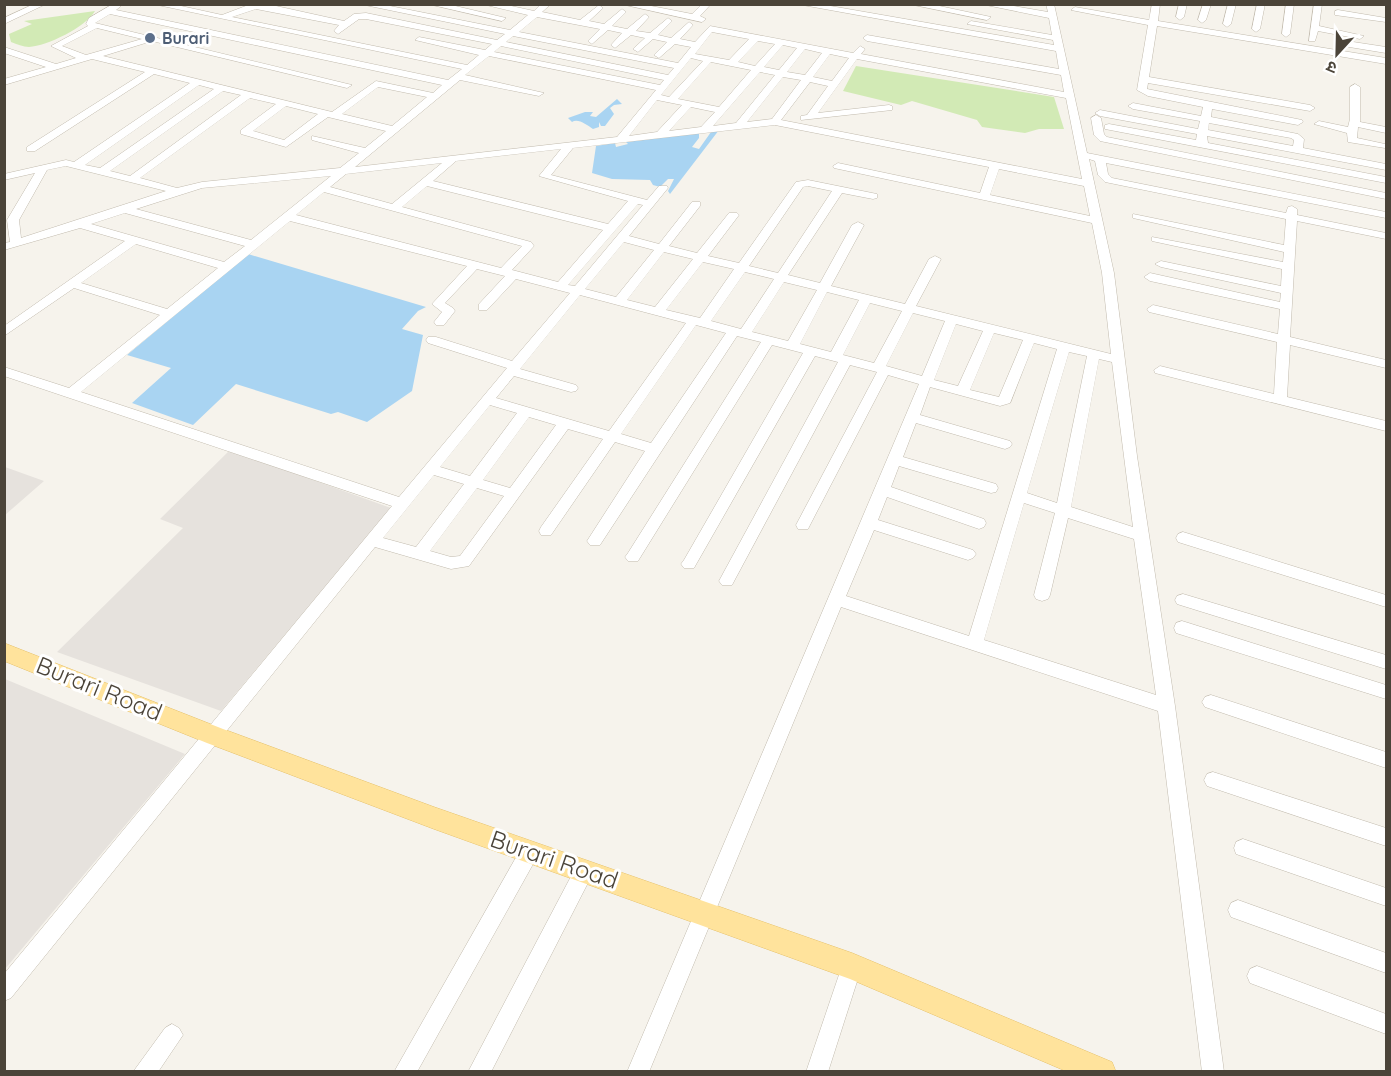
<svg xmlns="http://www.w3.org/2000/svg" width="1391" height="1076" font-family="Quicksand,'Noto Sans Devanagari',sans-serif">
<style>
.industrial{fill:#e6e2dd}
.green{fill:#d2eab5}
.water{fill:#a9d4f2}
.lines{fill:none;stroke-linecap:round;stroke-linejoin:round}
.minor-casing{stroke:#c2bbae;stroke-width:1}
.major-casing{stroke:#e6c16a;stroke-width:1}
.minor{fill:#fff;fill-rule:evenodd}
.major{fill:#ffe39c;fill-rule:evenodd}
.service-dot{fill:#5c6f8a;stroke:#fff;stroke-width:2}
.labels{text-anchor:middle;stroke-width:6;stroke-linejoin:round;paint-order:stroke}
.far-service-label{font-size:16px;font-weight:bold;fill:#4e5e75;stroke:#fff;text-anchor:start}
.near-street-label{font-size:24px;fill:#4b4439;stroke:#fff}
</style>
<rect width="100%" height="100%" fill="#f6f3ec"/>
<path class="industrial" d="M230,450L391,508L221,711L57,652L183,528L160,519Z
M5,467L44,481L5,515L4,467Z
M5,679L185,754L5,969L4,679Z"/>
<path class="green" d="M95,11C86,27 47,46 29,47C23,47 17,44 11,42L9,34L32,24L24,21Z
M856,66L1054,97L1064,129H1039L1025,133L982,127L977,120L912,101L901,105L843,91Z"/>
<path class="water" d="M617,99L622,104L614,105L610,108L614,114L605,126H601L599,122V127L593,129C587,125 578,118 572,122L568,118L585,112H593L590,116L596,117Z
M719,130L670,194L668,191L674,179H668L660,187L653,185L650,180L612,179L592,173L596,146L615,143L616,147L628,144L626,142L699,133V138L692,147L699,149L711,132Z
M248,254L426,307L418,311L402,329L423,335L412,391L367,422L338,412L331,414L236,384L193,425L132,403L171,368L127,355Z"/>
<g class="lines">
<g class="minor-casing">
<path id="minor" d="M34,4H46L4,24V18Z
M113,4L121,6L116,10L448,80L462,69L153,4H172L222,15L251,4H267L344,21L354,14L366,13L497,40L505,34L360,4H380L510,30L528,15L482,4H502L534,11L541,4H551L542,12L580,20L599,5L603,8L589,21L604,24L622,9L626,12L612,26L627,29L645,14L649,17L636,31L650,33L668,18L672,21L658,35L671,38L689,22L693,25L680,39L695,42L710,26L853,53L860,46L865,49L861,54L1064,92L1061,75L867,41L863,38L867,35L1059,69L1056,51L797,4H819L1054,45L1053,40L967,24L971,21L1052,35L1049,18L981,4H1002L1048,12L1046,4H1054L1087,153L1386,212V218L1106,163L1108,174L1112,178L1286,213L1288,207L1292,206L1297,209V215L1386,233V239L1297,221L1290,337L1386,360V368L1290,345L1287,397L1386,421V431L1155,373L1154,370L1160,366L1274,394L1277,342L1149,312L1147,309L1153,305L1278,334L1280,309L1150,281L1144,277L1150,273L1280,302L1281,293L1161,267L1155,264L1161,261L1281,286L1282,269L1152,241V237L1283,262L1284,252L1133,218V214L1284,245L1286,219L1105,182L1098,175L1095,161L1089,159L1114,273L1137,456L1175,706L1224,1072H1202L1158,711L841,607L649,1072H627L919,384L888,375L810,525L808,529H798L796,525L877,372L850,365L732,585H722L719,581L838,362L815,356L694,568H684L681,564L684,560L803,353L772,345L638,561H628L625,557L628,553L761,342L737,336L600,545H590L587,541L645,451L615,442L551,535H541L539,531L541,527L603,439L568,429L469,566L451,569L375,547L11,998L4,1001V974L392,506L4,376V367L69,388L160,315L74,288L4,336V326L125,241L80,228L4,250V243L10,242L7,220L35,173L4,180V174L66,160L74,162L190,83L154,74L35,151H27V147L145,72L92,59L4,85V79L46,67L4,53V47L56,64L76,58L51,46L88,26L86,24L89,18ZM256,9L339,25L334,31L338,34L359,19H366L492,44L485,50L419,37L415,40L479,55L467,65L232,17ZM110,14L442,85L433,93L376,81L332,112L103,56L152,41L347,88L352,85L95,23ZM537,17L600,29L588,41L592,44L608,30L622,33L611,45L615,48L631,35L645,38L633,49L638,52L653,39L667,42L654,55L659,58L675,44L691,47L678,63L519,32ZM97,28L142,39L86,55L62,46ZM712,32L749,39L729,60L695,54ZM513,36L674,68L668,75L506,42ZM758,41L775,44L755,66L738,62ZM783,45L797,48L779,70L764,67ZM501,46L664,80L660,85L494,52ZM805,49L822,53L805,75L787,72ZM830,54L849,58L832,81L813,77ZM489,56L656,90L617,137L355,167L460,80L539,96L544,93L465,75ZM691,58L703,61L669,97L661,95ZM857,59L1066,98L1082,179L781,120L810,82L828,86L807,115L801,116V120L892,110V106L889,105L818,113ZM711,62L751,70L719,107L678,99ZM760,72L775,75L736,123L713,126ZM783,77L801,80L772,119L747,122ZM199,85L214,89L100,168L85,165ZM378,87L427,97L392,126L342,114ZM223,91L241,95L130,176L110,171ZM250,98L276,104L241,130V134L286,147L328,117L386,131L365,148L312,136V140L359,153L340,168L202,182L177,188L140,178ZM657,100L682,105L657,132L629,136ZM286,106L318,114L284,140L253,131ZM691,107L715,112L701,127L669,131ZM775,125L989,167L980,193L838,163L833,166L834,168L1092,223L1102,273L1111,354L916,306L941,259L935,256L929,259L905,304L831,286L864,225L858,222L852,225L820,283L788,275L842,193L873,199L877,198V194L808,180L796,182L739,263L708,256L739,215L737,213H729L697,253L669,246L700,206V202H692L659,244L629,236L668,188L667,186H659L647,200L551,175L573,148ZM561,149L539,176L628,201L608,224L433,181L456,161ZM442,163L392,204L330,187L346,174ZM66,166L166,191L21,238L19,220L47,170ZM999,169L1084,186L1090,216L990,195ZM331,176L251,240L136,209L202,188ZM427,186L603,230L558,282L512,270L534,246L531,242L402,207ZM808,186L832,191L778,273L749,266L803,187ZM324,192L522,246L501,268L296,215ZM638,204L643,205L575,286L568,285ZM125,213L245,246L224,262L91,224ZM290,221L467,266L432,304L442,312L434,322L436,325H444L455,311L453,308L445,303L477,269L505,276L479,304V310H487L516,279L570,293L512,361L436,337H428L426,340L428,343L507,368L399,497L81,392ZM624,242L654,250L616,297L585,289ZM136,244L218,268L167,309L81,283ZM664,252L693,259L655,307L627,300ZM703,262L734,269L700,318L666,310ZM745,272L774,279L741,329L711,321ZM784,282L817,290L788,341L752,332ZM827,292L859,300L831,352L800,344ZM580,295L686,323L609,431L496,398L514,376L571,392L576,391L578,388L576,385L520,369ZM870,303L902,311L874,363L843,355ZM913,313L945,321L922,376L886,366ZM956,324L983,331L958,386L934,380ZM696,325L726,333L651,443L621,434ZM994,333L1023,340L999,397L970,390ZM1034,343L1057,349L969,636L846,596L874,530L968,560L973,558L976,554L973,550L878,520L887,497L979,529L984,527L986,523L984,519L891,487L899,466L991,493L996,492L998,488L996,484L903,457L916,423L1005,449L1010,447L1012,444L1010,441L920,415L930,387L1000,406L1010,403ZM1069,352L1087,356L1057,503L1027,493ZM1099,359L1112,362L1133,527L1071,507ZM490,405L517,413L470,476L440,467ZM529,417L556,425L510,488L483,480ZM434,475L464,484L416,547L383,538ZM477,488L504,496L460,556L451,557L430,551ZM1024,503L1055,513L1034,595L1036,599L1042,601L1048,599L1050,595L1068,518L1134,539L1156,695L984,640Z
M428,4H447L506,18L502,21Z
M621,4H641L692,14L702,4H711L700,16L706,19L702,22Z
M909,4H930L991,17L987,20Z
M1152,4H1160L1158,21L1386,58V64L1157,26L1149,77L1310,105L1315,108L1310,111L1148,83L1147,89L1302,120L1303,122L1298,125L1212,109L1211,117L1298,134L1304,139L1303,148L1386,164V170L1207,136L1208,143L1386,177V183L1105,129V125L1109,124L1196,140L1197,134L1100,116L1095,113L1100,110L1198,129L1200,121L1133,109L1128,106L1133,103L1201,116L1203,107L1148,96L1137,90L1148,25L1071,10L1075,7L1149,20ZM1209,123L1291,138L1294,140L1293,146L1208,130Z
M1179,4H1187L1184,17L1180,20L1176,17Z
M1203,4H1211L1206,20L1202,23L1198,20Z
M1228,4H1236L1231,24L1227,27L1223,24Z
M1257,4H1265L1260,29L1256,32L1252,29Z
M1286,4H1294L1290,34L1286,37L1282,34Z
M1314,4H1322L1319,26L1364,36L1360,39L1318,31L1315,41H1309Z
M1338,10L1386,18V22L1335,15V11Z
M1340,40L1386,47V53L1337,45V41Z
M1355,84L1360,87V122L1386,127V133L1358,127L1357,138L1385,144V148L1348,142L1347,133L1314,124L1319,121L1348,127L1350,119V87Z
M1096,115L1101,118L1104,134L1107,137L1386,193V199L1100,141L1094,135L1091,118Z
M1183,532L1386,595V607L1178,542L1176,538L1178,534Z
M1183,594L1386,655V669L1177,604L1175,600L1177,596Z
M1182,621L1386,685V699L1176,633L1174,628L1176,623Z
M1211,695L1386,752V768L1205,707L1202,702L1205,697Z
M1213,772L1386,828V846L1207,786L1204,780L1207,774Z
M1243,839L1386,888V906L1236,854L1234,848L1236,842Z
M530,842L537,845L539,851L537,857L417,1072H394L523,845Z
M584,862L591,865L594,871L591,877L491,1072H468L577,865Z
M1238,900L1386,953V973L1231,917L1228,910L1231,903Z
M852,956L859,959L862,966L828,1072H806L842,966L845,959Z
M1257,966L1386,1014V1034L1250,983L1247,976L1250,969Z
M172,1024L179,1028L183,1035L158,1072H133L165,1028Z"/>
</g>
<g class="major-casing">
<path id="major" d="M4,643L223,729L434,807L852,953L1112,1062L1116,1072H1068L850,979L434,829L207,743L4,661Z"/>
</g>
<use href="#minor" class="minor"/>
<use href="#major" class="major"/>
</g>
<circle class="service-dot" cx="150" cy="38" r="6"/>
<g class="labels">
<g class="far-service-label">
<text x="162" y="44">Burari</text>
</g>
<g class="near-street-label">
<text transform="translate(99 689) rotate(22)" y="8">Burari Road</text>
<text transform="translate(554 860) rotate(19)" y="8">Burari Road</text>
</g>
</g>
<rect width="1391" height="1076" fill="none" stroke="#4b4439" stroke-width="12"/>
<g transform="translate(1337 54) rotate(202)" stroke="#ffffff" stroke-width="4.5" paint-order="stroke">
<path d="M0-4.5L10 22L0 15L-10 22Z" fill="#4b4439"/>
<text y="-9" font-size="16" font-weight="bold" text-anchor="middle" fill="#4b4439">उ</text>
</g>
</svg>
